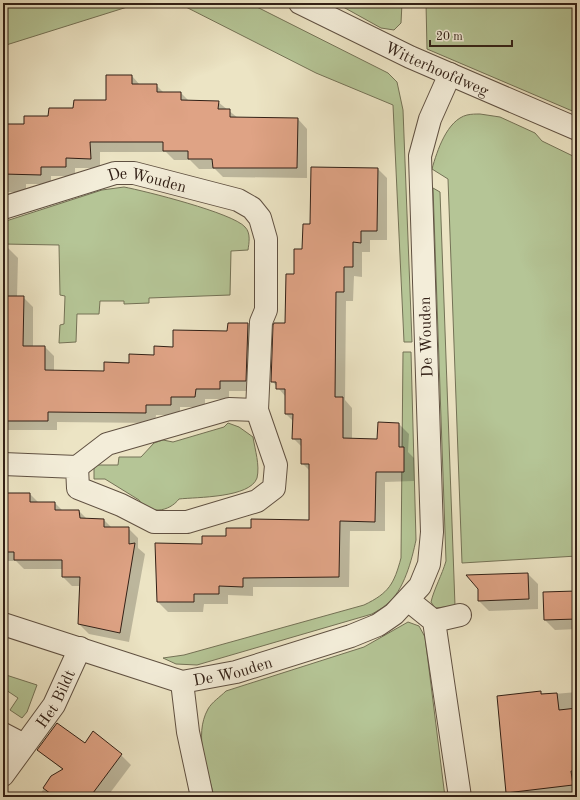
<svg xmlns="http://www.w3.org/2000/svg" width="580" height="800" font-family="'Old Standard TT',serif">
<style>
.green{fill:#b5c596;stroke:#747256}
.shadow{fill:#0003}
.building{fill:#dfa385;stroke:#322016}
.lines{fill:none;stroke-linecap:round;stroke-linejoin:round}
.minor-casing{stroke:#605142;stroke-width:24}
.minor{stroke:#f3edd9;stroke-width:22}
.labels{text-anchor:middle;stroke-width:3;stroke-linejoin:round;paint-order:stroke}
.street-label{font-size:16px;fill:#322016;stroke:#f3edd9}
</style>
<rect width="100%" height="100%" fill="#ece4c4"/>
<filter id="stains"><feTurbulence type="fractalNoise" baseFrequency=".005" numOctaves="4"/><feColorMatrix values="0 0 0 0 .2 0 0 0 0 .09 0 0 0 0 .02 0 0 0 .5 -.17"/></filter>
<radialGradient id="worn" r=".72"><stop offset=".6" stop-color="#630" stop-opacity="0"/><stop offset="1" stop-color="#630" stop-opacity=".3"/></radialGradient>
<path class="green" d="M3,3H140L3,46Z
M178,3H249L388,73L397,82L403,110L412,342H404L393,105L316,73Z
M336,3H402L401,23L394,30L381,28Z
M426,3H577V113L427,49Z
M480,114L500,117L535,133L542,141L577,158V556L462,563L448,179L432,169C437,151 447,120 467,115C471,114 476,114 480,114Z
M124,187C145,191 233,213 245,227C251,233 249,243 248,250L231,251L230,295L149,298V303L124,304V301H100L99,314H77L76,342L59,343L60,325L64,324L65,296L60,295L59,245L3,244V222L102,190Z
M433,188L440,192L455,606L435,608L431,602C434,589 442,575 446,561Z
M403,352H411L416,540C412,559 404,591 387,604C383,608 377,611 372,614L197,665L176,664L163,658L184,655L364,605C389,593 394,584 401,558Z
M228,423L239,427L253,437C255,450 260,465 257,478C250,498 197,497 179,499C169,512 149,515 139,500L105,479H94V465H118L119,457H141L154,443L163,440L173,442L224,427Z
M408,622L419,626L425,637L445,797H214C208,770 193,736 208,709C212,702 220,697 226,691L364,647Z
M3,674L37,685L27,712L22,718L10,710L18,698L3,688Z"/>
<path class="shadow" d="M132,76L140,85H156L164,93H181L189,101L218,102L238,118L298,119L307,129V178L223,177L215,169H199L190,160H174L166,152H100V168H75V176H51V184H26V192H3V125H25L74,109L107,101Z
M378,169L387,178V240H370V252H362V277L354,276L353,301H346L345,400L352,408V440H378L399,424L409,434L408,452L414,458V481L385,482V531H350L349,587H253V596L228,595V604H204L203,612H168L158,602L203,545L252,529L310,521V471L302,463V447L293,438L294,422L286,414V397L272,381L286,324L295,275L311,225Z
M3,248H8L18,258L17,297H23L33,307V347H45L54,356V371L105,372L174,348L228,332L229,324H248L258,334L255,391H229V399H205V407H180V415H156L155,423L57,422V430H3Z
M3,494H30L39,503H55L63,511H79L87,519L104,520L112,528H128L138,538V548L145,554L129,642L89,634L79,624L80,586H72L63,577V569H24L16,561H3Z
M528,574L538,584V609L489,611L479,601Z
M575,592L577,593V629L555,630L545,620Z
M577,692V796L512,797L507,793L541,693L543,695Z
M85,744L121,755L131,765L107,797H38L52,777L63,770L38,750Z"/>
<path class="building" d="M106,75H132V84H157V92H181V100L219,101L218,109H230V117L298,118L297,168H213L212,159H188V151H163V142H90L91,159L66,158V167H41V175L3,174V124H24V116H48L49,108H73L74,100H106Z
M311,167L378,168L377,231H361V243L353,242V267H344V292H336L335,397H343V438L377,439L378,422L399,423V447H404V472H376L375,522L340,521L339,577L243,578V587L219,586V594H194V602H157L155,543L202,544V536H226V528H251V519L309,520V464H301V439H292L293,414H285V389H276V382H271L273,325L274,323H285L286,274H294V249H302L303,224H310Z
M3,296H24L23,346H45V370L104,371V362L129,363V354L154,355V346L173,347V330L227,331L228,323H248L246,381H220V389H196L195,397H171V405H146V413L48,412V421H5V412H3Z
M3,493H30V502H55V510H79L80,518L104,519V527H129V544L135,543L120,633L78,624L80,577H62V560H14V552H3Z
M528,573L529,599L478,601V589L466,575Z
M576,591L577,619L544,620L543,592Z
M541,691V694L557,693L559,710L577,708V771H571L573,785L506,793L497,696Z
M57,723L85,743L93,731L122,754L90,797H55L43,788L51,776L63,769L37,750Z"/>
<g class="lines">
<g class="minor-casing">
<g id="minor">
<path id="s1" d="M300,3L410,57L577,129"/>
<path id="s2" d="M3,208L115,173H134L238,200L252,208L260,218L266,239V310L261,322L257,410L276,465L274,488L257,501L187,522H154L121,505L78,488L77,467L3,464"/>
<path d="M77,467L107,444L229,409L257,410"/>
<path d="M408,600L434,621L460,797"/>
<path d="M434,621L460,615"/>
<path id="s3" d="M3,624L182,682L236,672L351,636L378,625L394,614L420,586L429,564L432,532L420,156L430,119L450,74"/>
<path d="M182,682L188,732L202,797"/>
<path d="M3,734L24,745"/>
<path id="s4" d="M3,775L54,705L80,648"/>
</g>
</g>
<use href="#minor" class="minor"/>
</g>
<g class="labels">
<g class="street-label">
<text dy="6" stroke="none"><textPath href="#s1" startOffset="152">Witterhoofdweg</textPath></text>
<text dy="6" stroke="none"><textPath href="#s2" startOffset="150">De Wouden</textPath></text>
<text transform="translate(425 337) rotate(-92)" y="6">De Wouden</text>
<text dy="6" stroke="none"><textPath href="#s3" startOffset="240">De Wouden</textPath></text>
<text dy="6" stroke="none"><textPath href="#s4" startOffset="93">Het Bildt</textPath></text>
</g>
</g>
<rect width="580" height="800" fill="none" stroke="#ece4c4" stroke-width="16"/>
<rect x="4" y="4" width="572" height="792" fill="none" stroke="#322016" stroke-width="2"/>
<rect x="8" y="8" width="564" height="784" fill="none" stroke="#322016"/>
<path d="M430 40v6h82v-6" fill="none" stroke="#322016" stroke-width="2"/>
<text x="436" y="40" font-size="12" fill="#322016" stroke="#f3edd9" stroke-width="3" paint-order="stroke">20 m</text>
<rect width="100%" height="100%" filter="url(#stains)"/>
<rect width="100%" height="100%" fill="url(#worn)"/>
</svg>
